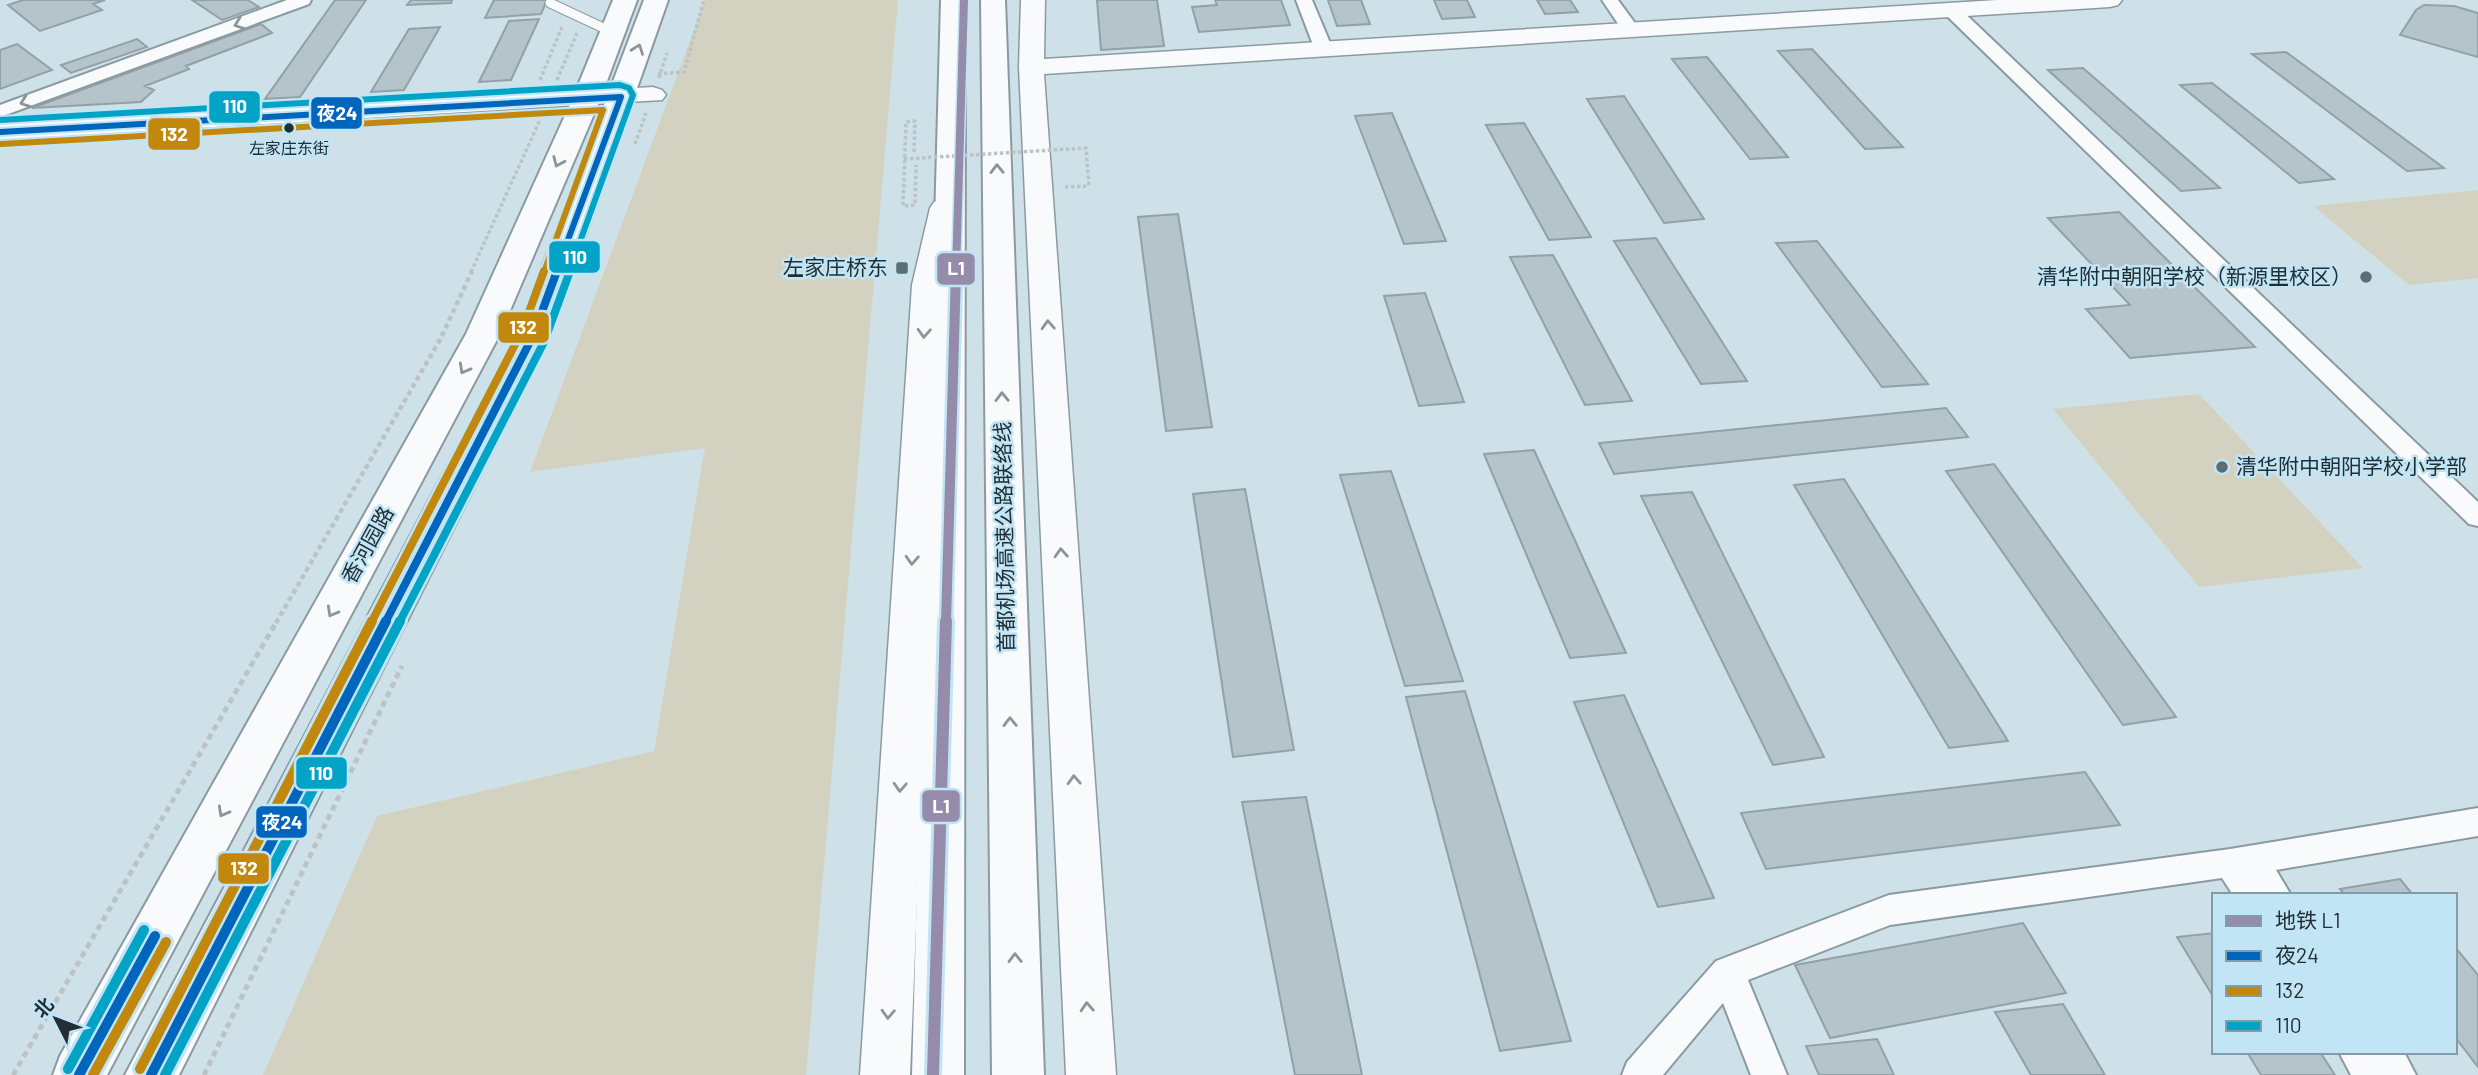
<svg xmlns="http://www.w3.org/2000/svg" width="2478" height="1075" font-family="Barlow,'Noto Sans SC',sans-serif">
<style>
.green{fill:#d3d2c0}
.building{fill:#b5c3ca;stroke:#92a1a7;stroke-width:2}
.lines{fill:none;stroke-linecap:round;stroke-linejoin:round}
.lane-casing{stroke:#8b9aa0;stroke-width:11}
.street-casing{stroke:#8b9aa0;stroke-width:4}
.secondary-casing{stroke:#8b9aa0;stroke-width:3}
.highway-casing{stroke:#8b9aa0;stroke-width:4}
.path-far2{stroke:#bcc3c6;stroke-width:3.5;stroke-dasharray:3.5 2.5;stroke-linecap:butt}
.path-far1{stroke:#bcc3c6;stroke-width:4.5;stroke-dasharray:5 3.5;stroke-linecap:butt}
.path{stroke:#bcc3c6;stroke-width:5;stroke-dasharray:6 4.5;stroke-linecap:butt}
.lane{stroke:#f8fafc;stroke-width:9}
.street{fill:#f8fafc;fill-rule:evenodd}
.secondary{fill:#f8fafc;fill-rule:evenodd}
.highway{fill:#f8fafc;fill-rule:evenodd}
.path-bridge{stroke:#bcc3c6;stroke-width:3.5;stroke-dasharray:3.5 2.5;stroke-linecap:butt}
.bus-1-far2-casing{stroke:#c2e5f5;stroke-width:10}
.bus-1-far1-casing{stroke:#c2e5f5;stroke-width:13}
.bus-1-casing{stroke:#c2e5f5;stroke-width:16}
.bus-2-far2-casing{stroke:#c2e5f5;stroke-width:10}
.bus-2-far1-casing{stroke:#c2e5f5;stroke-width:13}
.bus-2-casing{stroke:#c2e5f5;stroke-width:16}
.bus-3-far2-casing{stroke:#c2e5f5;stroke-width:10}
.bus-3-far1-casing{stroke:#c2e5f5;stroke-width:13}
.bus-3-casing{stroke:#c2e5f5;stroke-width:16}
.bus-1-far2{stroke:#0065bd;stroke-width:6}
.bus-1-far1{stroke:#0065bd;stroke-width:8}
.bus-1{stroke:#0065bd;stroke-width:10}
.bus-2-far2{stroke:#c2880d;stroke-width:6}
.bus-2-far1{stroke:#c2880d;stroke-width:8}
.bus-2{stroke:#c2880d;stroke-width:10}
.bus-3-far2{stroke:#02a3c6;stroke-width:6}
.bus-3-far1{stroke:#02a3c6;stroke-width:8}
.bus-3{stroke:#02a3c6;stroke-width:10}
.metro-1-far2-casing{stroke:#c2e5f5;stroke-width:11}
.metro-1-far1-casing{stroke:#c2e5f5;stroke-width:15}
.metro-1-casing{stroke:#c2e5f5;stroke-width:18}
.metro-1-far2{stroke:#958cab;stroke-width:8}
.metro-1-far1{stroke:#958cab;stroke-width:10}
.metro-1{stroke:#958cab;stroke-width:12}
.oneway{stroke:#8c9498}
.bus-dot{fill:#212e34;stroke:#c2e5f5;stroke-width:2.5}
.poi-dot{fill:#5e6d73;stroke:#c2e5f5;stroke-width:2.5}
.labels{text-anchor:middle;stroke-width:5;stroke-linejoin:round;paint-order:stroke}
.far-bus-label{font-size:16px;fill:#212e34;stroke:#c2e5f5}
.poi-label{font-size:21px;fill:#212e34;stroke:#c2e5f5;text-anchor:end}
.street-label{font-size:21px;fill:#212e34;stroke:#c2e5f5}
.line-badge{stroke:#c2e5f5;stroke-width:2.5}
.badge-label{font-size:19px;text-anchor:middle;font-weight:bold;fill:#fff}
</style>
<rect width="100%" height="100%" fill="#cee1e9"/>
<path class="green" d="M705,0H898L806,1075H263L377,816L654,751L705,448L530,472Z
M2478,190V278L2409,285L2313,206Z
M2199,394L2363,568L2199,587L2053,409Z"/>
<path class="building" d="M23,0H105L93,4L102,10L40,31L8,5Z
M192,0H248L259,7L222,20Z
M335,0H366L300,97L265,99Z
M411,0H452L451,3L407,5Z
M494,0H547L541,14L485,18Z
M1097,0H1157L1164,46L1101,50Z
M1215,0H1281L1290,25L1199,32L1192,7L1217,5Z
M1328,0H1361L1370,24L1337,26Z
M1434,0H1467L1475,17L1442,19Z
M1537,0H1570L1578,12L1545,14Z
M2424,5L2454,6L2478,13V57L2400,35L2416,10Z
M539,19L511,80L479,82L509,21Z
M261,24L272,33L186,66L189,69L145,86L154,90L141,102L32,108Z
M440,27L404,90L371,92L409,29Z
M137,39L147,47L71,73L61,65Z
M17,44L52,70L0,89V50Z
M1812,49L1903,147L1865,149L1778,51Z
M2286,52L2444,168L2407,171L2252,54Z
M1707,57L1788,157L1750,159L1672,59Z
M2083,68L2220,188L2181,191L2048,70Z
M2212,83L2334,179L2299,183L2180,85Z
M1624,96L1704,219L1664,223L1587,99Z
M1392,113L1446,241L1404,244L1355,116Z
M1524,123L1591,237L1549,240L1486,125Z
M2119,212L2255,347L2130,358L2086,309L2130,305L2048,218Z
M1178,214L1212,427L1166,431L1138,217Z
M1656,238L1747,381L1701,384L1614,241Z
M1817,241L1928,384L1882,387L1776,243Z
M1553,255L1632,401L1585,405L1510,257Z
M1425,293L1464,402L1419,406L1384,296Z
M1946,408L1968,437L1614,474L1599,443Z
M1534,450L1626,653L1570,658L1484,454Z
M1994,464L2176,717L2123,725L1946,471Z
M1391,471L1463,681L1405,686L1340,475Z
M1844,479L2008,741L1949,748L1794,485Z
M1245,489L1294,750L1233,757L1193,494Z
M1692,492L1824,757L1773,765L1641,496Z
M1465,691L1571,1041L1500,1051L1406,697Z
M1624,695L1714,898L1658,907L1574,702Z
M2085,772L2120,825L1766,869L1741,813Z
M1306,797L1362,1075H1295L1242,802Z
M2400,879L2413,895H2345L2340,889Z
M2023,923L2066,993L1830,1038L1795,965Z
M2214,933V998L2177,937Z
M2455,947L2478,975V1067L2455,1037Z
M2063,1004L2105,1075H2031L1995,1012Z
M1877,1039L1894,1075H1819L1806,1046Z
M2247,1052H2320L2335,1075H2261Z"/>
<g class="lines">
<g class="lane-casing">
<path id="lane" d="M550,3L612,32"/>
</g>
<g class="street-casing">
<path id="street" d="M287,0H311L309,4L0,117V105Z
M1296,0H1312L1333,50L1330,54L1324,55L1315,50Z
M1602,0H1618L1640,30L1637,34H1625Z
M1951,5L1957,6L2478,502V526L2469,524L1945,14L1943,10L1945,6Z
M2478,808V836L2276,870L2291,895H2233L2222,878L1890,925L1748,980L1787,1075H1751L1723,1003L1663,1075H1622L1627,1062L1716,961L1889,895L2230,849Z
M2339,1052H2404L2416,1075H2351Z"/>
</g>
<g class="secondary-casing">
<path id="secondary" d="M1021,0H1045L1044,59L1997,0H2122L2118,5L2110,7L1044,74L1116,1075H1066L1019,67Z
M653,87L662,90L666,95L662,100L0,140V124Z
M944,199L954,202L958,208L942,285L910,1075H860L912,285L930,208L934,202Z"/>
</g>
<g class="highway-casing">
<path id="highway" d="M613,0H637L600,100L500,334L107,1075H53L60,1056L466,334L572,100Z
M644,0H668L550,336L179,1075H125L516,336Z
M941,0H965L964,1075H912Z
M981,0H1005L1044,1075H992Z"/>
</g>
<path class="path-far2" d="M658,74L684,72L704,0
M659,78L667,53
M540,80L562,27
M557,80L577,33
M635,144L646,113
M914,152L915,121L906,122L903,206L915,205L916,165
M1065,187L1089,186
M471,272L540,120"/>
<path class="path-far1" d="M276,623L441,338L472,271"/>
<path class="path" d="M13,1075L277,621
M204,1075L402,666"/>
<use href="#lane" class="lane"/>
<use href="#street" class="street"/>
<use href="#secondary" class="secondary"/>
<use href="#highway" class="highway"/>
<path class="path-bridge" d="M904,159L1086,148L1089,186"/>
<g class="bus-1-far2-casing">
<path id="bus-1-far2" d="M0,132L621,97L556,272"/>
</g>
<g class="bus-1-far1-casing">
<path id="bus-1-far1" d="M385,623L533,336L557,271"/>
</g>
<g class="bus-1-casing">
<path id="bus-1" d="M79,1075L155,936
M151,1075L386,621"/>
</g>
<g class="bus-2-far2-casing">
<path id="bus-2-far2" d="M1,144L603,110L544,272"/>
</g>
<g class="bus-2-far1-casing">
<path id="bus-2-far1" d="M371,623L522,331L544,271"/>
</g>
<g class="bus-2-casing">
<path id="bus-2" d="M140,1069L372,621
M93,1075L166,942"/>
</g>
<g class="bus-3-far2-casing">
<path id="bus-3-far2" d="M0,120L620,85L629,88L633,95L569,272"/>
</g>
<g class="bus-3-far1-casing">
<path id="bus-3-far1" d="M399,623L544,342L570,271"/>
</g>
<g class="bus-3-casing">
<path id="bus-3" d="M68,1069L144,930
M165,1075L400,621"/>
</g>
<use href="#bus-1-far2" class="bus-1-far2"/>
<use href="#bus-1-far1" class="bus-1-far1"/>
<use href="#bus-1" class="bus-1"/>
<use href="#bus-2-far2" class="bus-2-far2"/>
<use href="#bus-2-far1" class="bus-2-far1"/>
<use href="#bus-2" class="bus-2"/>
<use href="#bus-3-far2" class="bus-3-far2"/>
<use href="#bus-3-far1" class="bus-3-far1"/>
<use href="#bus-3" class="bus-3"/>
<g class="metro-1-far2-casing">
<path id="metro-1-far2" d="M956,272L964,0"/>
</g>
<g class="metro-1-far1-casing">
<path id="metro-1-far1" d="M946,623L956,271"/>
</g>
<g class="metro-1-casing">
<path id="metro-1" d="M933,1075L946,621"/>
</g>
<use href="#metro-1-far2" class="metro-1-far2"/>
<use href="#metro-1-far1" class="metro-1-far1"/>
<use href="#metro-1" class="metro-1"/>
</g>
<defs><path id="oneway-chevron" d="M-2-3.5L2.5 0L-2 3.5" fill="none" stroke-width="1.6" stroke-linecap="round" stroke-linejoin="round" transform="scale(1.75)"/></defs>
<g class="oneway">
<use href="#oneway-chevron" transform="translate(239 24) rotate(160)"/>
<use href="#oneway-chevron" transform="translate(638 49) rotate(-70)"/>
<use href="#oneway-chevron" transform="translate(25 102) rotate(160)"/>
<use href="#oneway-chevron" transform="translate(558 162) rotate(114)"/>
<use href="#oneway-chevron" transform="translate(997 169) rotate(-91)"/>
<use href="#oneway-chevron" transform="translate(1048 325) rotate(-93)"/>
<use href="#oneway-chevron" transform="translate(924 333) rotate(93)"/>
<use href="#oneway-chevron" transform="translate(464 369) rotate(119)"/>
<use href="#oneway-chevron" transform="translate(1002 397) rotate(-91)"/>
<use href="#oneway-chevron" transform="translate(1061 553) rotate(-93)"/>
<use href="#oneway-chevron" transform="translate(912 560) rotate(93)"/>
<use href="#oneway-chevron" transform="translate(332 612) rotate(119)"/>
<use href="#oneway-chevron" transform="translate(1010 722) rotate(-91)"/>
<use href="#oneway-chevron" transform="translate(1074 780) rotate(-93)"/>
<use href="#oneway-chevron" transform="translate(900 787) rotate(93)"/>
<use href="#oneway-chevron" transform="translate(223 812) rotate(119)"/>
<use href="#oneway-chevron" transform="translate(1015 958) rotate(-91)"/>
<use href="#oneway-chevron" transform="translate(1087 1007) rotate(-93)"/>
<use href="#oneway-chevron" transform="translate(888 1014) rotate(93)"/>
</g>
<circle class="bus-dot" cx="289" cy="128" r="6"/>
<g class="poi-dot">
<rect x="895" y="261" width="14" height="14" rx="3.5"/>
<circle cx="2366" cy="277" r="7"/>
<circle cx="2222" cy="467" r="7"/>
</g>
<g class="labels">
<g class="far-bus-label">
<text x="289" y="154">左家庄东街</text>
</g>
<g class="poi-label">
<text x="888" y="275">左家庄桥东</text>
<text x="2352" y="284">清华附中朝阳学校（新源里校区）</text>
<text x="2236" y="474" text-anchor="start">清华附中朝阳学校小学部</text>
</g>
<g class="street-label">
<text transform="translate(1005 537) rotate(-91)" y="7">首都机场高速公路联络线</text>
<text transform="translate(368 545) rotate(-61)" y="7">香河园路</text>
</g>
</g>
<g class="line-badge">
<rect x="208" y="90" width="53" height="34" rx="7" fill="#02a3c6"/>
<rect x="310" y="96" width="53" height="34" rx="7" fill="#0065bd"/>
<rect x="147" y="117" width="54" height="34" rx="7" fill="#c2880d"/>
<rect x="548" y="240" width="53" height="34" rx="7" fill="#02a3c6"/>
<rect x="936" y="252" width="40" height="34" rx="7" fill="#958cab"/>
<rect x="497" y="311" width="53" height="33" rx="7" fill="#c2880d"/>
<rect x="295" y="756" width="53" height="34" rx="7" fill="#02a3c6"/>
<rect x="921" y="789" width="40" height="34" rx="7" fill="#958cab"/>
<rect x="255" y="805" width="53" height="34" rx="7" fill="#0065bd"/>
<rect x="217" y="852" width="53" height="33" rx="7" fill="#c2880d"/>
</g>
<g class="badge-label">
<text x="235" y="113">110</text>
<text x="337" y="120">夜24</text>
<text x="174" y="141">132</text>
<text x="575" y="264">110</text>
<text x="956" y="275">L1</text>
<text x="523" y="334">132</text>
<text x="321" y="780">110</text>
<text x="941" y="813">L1</text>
<text x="282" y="829">夜24</text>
<text x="244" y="875">132</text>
</g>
<rect x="2212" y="893" width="245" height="161" fill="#c2e5f5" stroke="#829ca8" stroke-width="2"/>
<rect x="2226" y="916" width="35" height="10" fill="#958cab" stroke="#829ca8" stroke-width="2"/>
<text x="2275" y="928" font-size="21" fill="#212e34">地铁 L1</text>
<rect x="2226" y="951" width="35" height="10" fill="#0065bd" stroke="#829ca8" stroke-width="2"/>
<text x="2275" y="963" font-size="21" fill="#212e34">夜24</text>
<rect x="2226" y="986" width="35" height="10" fill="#c2880d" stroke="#829ca8" stroke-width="2"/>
<text x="2275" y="998" font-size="21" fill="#212e34">132</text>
<rect x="2226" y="1021" width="35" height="10" fill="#02a3c6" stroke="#829ca8" stroke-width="2"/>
<text x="2275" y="1033" font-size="21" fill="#212e34">110</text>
<g transform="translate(56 1019) rotate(312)" stroke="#c2e5f5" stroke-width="5" paint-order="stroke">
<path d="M0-5L12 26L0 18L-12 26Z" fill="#212e34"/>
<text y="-10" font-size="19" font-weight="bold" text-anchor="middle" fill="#212e34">北</text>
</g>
</svg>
